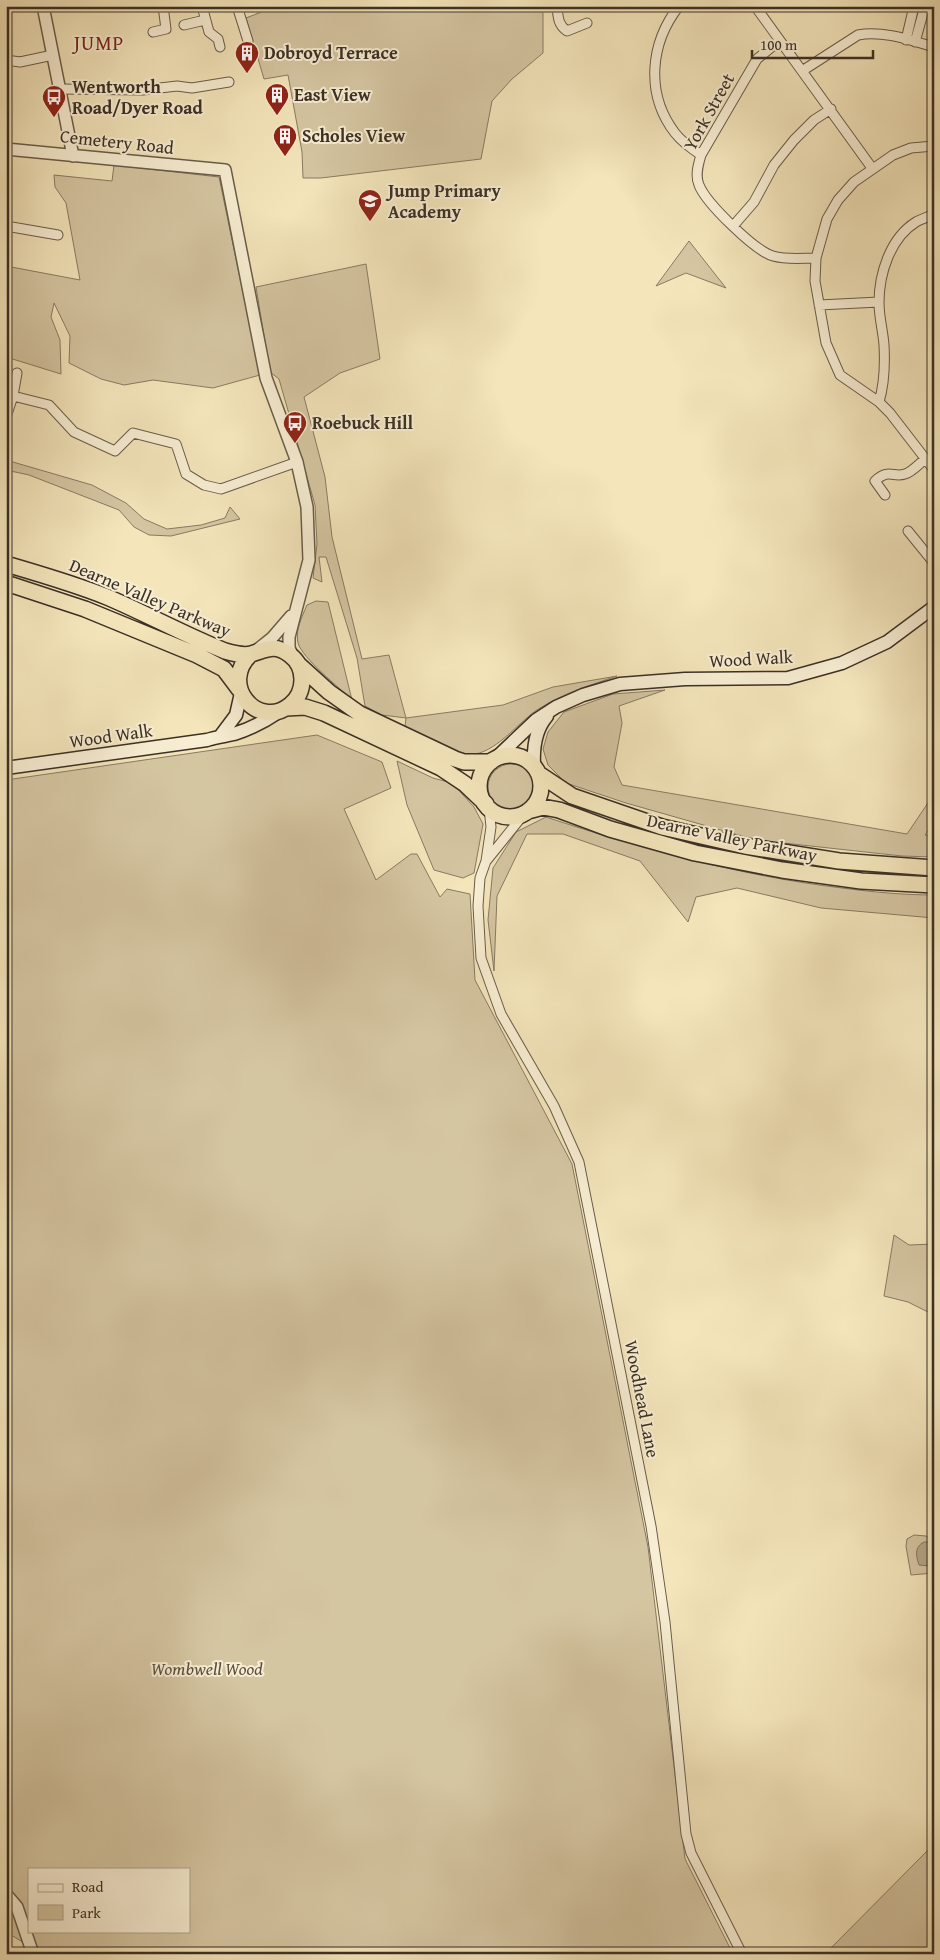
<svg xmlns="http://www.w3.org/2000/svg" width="940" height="1960" font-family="'Gentium Book Plus',serif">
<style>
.green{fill:#d5c6a2;stroke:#887b64;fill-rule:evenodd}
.water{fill:#b5a788;stroke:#847760}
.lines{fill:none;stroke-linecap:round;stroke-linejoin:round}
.minor-casing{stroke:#695d4a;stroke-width:11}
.tertiary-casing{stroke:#695d4a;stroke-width:14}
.secondary-casing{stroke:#3b3025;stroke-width:15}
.trunk-casing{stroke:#3b3025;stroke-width:18}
.minor{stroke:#f8eed3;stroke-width:9}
.tertiary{stroke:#f8eed3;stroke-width:11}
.secondary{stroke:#f8eed3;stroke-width:12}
.trunk{stroke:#f4e5bb;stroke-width:15}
.labels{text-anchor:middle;stroke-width:4;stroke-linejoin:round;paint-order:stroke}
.poi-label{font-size:18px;font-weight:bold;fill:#3b3025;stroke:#f8eed3;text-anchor:start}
.street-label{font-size:18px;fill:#3b3025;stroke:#f8eed3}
.park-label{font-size:18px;font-style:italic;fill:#5a4e3e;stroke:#f8eed3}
.quarter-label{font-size:20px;letter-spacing:1px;fill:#7a1f14;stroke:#f8eed3}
</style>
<rect width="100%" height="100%" fill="#f4e5bb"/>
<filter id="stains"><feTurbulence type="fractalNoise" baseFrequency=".004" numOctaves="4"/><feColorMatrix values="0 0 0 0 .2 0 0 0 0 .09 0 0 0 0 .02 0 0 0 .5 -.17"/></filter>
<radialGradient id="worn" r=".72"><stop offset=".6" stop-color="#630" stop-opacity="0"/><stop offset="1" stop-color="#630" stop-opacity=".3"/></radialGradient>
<path class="green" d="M277,6H532L543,13V53L512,79L492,101L481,159L321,178H303L302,152L288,75L264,79L246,18Z
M114,165L219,177L260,375L213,388L153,380L124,385L101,379L69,363L70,336L54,303L51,317L60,340L61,374L6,357V266L80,280L66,203L55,187L54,175L112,181Z
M689,241L726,288L686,273L656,286Z
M366,264L380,359L340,373L304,397L325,477L332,537L362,659L389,655L406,718L503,705L553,687L617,676C591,685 564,693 540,708C520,720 499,750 475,754C456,757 423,736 405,727L406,718L382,715L365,706L357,658L326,557H319L322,582L313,578L317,544L315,505L279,379L270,372L256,287Z
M6,460L92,485L126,503L144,519L167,529L201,525L225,518L230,507L240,519L171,536L149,535L134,527L119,510L29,475L6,470Z
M316,601L328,602L352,700C340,688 302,658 298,643C295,630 302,617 307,605Z
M665,690L619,706L622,723L614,767L622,785L907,834L934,794V821L925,835L934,836V857L902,856L756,840L626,803L566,783L548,765L543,749L548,732L564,712L613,694Z
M317,735L382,762L391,788L344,809L376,880L411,854H417L440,897L447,889L470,894L475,980L572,1164L648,1547L685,1859L733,1954H28L26,1944L6,1932V780ZM29,1869H189V1931H29Z
M397,761L433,778L452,783L474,807L483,824L474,873L463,878L434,870L407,805Z
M488 787a23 23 0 1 1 46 0a23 23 0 1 1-46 0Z
M546,817C643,849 741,876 842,888C873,892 903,895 934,895V918L821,908L737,888L696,897L688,922L640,861L563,834H527L497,896L494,971L488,920L493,868L516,832Z
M894,1235L909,1245L934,1244V1315L908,1302L884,1296Z
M914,1535L926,1536L934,1540V1573L911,1575L906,1546L907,1539Z
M934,1844V1954H825Z"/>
<path class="water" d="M924,1542H930L934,1549V1564L930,1566L919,1565C916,1556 914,1547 924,1542Z"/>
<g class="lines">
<g class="minor-casing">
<path id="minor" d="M202,6L209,32L218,39L220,47
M237,6L248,41
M557,6C558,17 558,25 567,31L587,23
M679,6C650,43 645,94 675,133C682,142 692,149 701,155
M755,6L872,168
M184,25L205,20
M153,32L166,29L163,6
M906,40L914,6
M779,41L757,59L701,155C698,165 695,176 699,185C706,203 755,251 773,256C787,260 802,258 816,258
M915,42L925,6
M6,60L20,62L53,55
M802,71L858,35C882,30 910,40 934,47
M60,89L143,90L177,86L192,88L229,82
M934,146L911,148L893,155L854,182L838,200L827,219L816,258L815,281L826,343L840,375L879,402L890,413L934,470
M734,225L754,202L774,165L794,140L814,120L831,109
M6,226L58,235
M819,305L879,302
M13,396L17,373
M879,402C884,385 885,363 884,345C883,331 879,317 879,303C879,274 890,238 916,222C921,219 928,217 934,214
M6,417L13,396L49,405L74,432L115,451L133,433L176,444L186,474L204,485L221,489L297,462
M885,495L875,481C889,468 893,478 905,474C912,472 920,463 925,459
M908,531L934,563
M489,808L491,827L486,861L480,878L478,906L481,958L501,1014L554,1106L579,1162L651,1526L665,1622L686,1834L691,1853L742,1954
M487,860L524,814"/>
</g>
<g class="tertiary-casing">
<path id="tertiary" d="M43,6L73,156
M6,149L225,170L266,378L297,462L307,507L309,560L289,637V648L294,659
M257,650L272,638L291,616
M6,1894L17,1907L33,1954"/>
</g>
<g class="secondary-casing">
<path id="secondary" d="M221,735L236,715L241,693
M496,758L536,720L556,707L583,695L620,684L685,679L788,678L842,663L887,642L934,607
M534,765C533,747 535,730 547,716
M6,768L207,740C216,737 225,736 234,734C250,729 267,720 280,711"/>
</g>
<g class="trunk-casing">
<path id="trunk" d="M6,564C40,574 75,584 107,597C147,614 185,635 225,651C232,653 243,656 251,654C266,650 274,643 290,655C306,667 306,692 290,705C258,731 218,684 251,654
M6,583L85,609L197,655L224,669L239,689
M298,664L329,692L360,714L455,759L464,762H491
M286,708L305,707L324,713L441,768L465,784L486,804
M479 786a31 31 0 1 1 62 0a31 31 0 1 1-62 0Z
M539,774L572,796L662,827L745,846L839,861L934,868
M528,811L543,807L559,810L610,829L695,853L782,870L861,881L934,885"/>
</g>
<use href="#minor" class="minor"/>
<use href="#tertiary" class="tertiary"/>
<use href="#secondary" class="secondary"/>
<use href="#trunk" class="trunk"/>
</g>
<defs>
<g id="building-pin" transform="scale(1.25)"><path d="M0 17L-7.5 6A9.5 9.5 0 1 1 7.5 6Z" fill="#8f2418" stroke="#f8eed3"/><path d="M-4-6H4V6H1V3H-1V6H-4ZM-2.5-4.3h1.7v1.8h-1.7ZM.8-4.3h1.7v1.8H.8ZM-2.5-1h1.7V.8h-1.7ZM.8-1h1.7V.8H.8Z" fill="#fff"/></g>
<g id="bus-pin" transform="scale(1.25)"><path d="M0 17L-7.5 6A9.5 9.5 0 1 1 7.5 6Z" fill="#8f2418" stroke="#f8eed3"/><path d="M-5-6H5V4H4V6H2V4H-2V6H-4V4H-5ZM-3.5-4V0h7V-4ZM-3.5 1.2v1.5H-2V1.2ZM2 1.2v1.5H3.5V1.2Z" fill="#fff"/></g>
<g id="school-pin" transform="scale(1.25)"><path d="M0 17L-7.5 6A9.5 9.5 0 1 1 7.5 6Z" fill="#8f2418" stroke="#f8eed3"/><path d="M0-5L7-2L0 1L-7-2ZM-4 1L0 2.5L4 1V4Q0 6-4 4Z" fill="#fff"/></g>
</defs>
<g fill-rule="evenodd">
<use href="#building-pin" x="247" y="53"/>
<use href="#building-pin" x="277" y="95"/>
<use href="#bus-pin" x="54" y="97"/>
<use href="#building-pin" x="285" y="136"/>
<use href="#school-pin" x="370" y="201"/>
<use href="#bus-pin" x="295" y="423"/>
</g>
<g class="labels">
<g class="poi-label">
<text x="264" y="59">Dobroyd Terrace</text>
<text x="72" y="93">Wentworth<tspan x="72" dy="21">Road/Dyer Road</tspan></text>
<text x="294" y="101">East View</text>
<text x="302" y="142">Scholes View</text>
<text x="388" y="197">Jump Primary<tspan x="388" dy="21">Academy</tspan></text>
<text x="312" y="429">Roebuck Hill</text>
</g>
<g class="street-label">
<text transform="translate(709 112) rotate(-61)" y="6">York Street</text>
<text transform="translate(117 142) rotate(6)" y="6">Cemetery Road</text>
<text transform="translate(150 598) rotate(23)" y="6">Dearne Valley Parkway</text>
<text transform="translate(751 659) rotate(-3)" y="6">Wood Walk</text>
<text transform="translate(111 736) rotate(-8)" y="6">Wood Walk</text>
<text transform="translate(732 838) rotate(12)" y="6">Dearne Valley Parkway</text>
<text transform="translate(642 1399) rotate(79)" y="6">Woodhead Lane</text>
</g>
<g class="park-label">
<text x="207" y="1675">Wombwell Wood</text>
</g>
<g class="quarter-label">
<text x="99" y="50">JUMP</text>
</g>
</g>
<rect width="940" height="1960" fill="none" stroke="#f4e5bb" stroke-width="25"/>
<rect x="8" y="8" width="925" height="1945" fill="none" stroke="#3b3025" stroke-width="2.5"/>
<rect x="12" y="12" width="915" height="1935" fill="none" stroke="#3b3025"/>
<rect x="28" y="1868" width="162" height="65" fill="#f8eed3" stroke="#aca28d"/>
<rect x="38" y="1884" width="25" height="8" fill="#f8eed3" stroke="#aca28d"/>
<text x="72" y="1892" font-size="15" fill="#3b3025">Road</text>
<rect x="38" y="1905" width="25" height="15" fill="#d5c6a2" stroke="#aca28d"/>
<text x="72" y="1918" font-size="15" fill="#3b3025">Park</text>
<path d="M752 50v8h121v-8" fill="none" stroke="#3b3025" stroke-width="2.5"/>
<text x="760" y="50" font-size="15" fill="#3b3025" stroke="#f8eed3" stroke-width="4" paint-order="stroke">100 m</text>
<rect width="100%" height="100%" filter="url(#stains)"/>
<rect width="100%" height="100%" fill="url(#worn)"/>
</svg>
